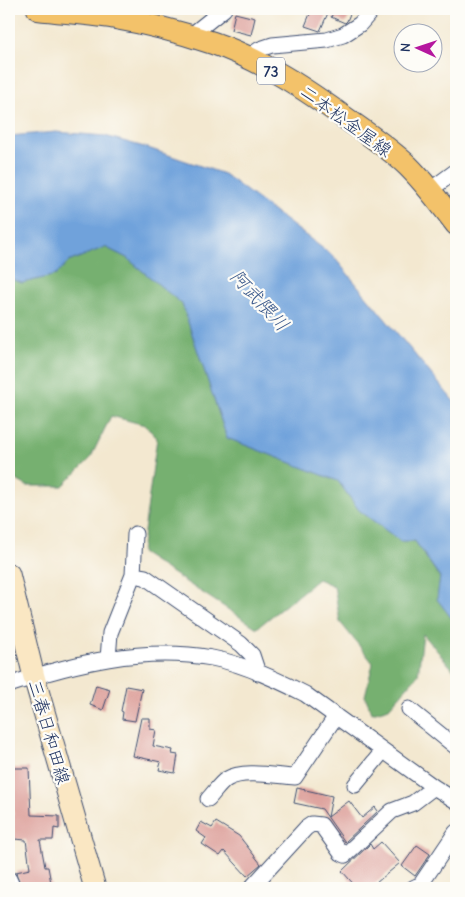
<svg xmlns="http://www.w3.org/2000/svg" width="465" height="897" font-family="'Comic Neue','Klee One',sans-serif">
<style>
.forest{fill:#76b06f;stroke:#487066}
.water{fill:#6fa2db;stroke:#45689c}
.building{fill:#dc9d98}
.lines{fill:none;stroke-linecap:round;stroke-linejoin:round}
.minor-casing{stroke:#3b4b6f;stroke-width:17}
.secondary-casing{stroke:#3b4b6f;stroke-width:23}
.primary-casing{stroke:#3b4b6f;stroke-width:24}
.minor{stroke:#fff;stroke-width:15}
.secondary{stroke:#fae7c3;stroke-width:21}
.primary{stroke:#f3c26a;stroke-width:22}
.labels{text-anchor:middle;stroke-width:4.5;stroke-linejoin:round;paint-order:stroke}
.shield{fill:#fdfcf7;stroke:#5f6c8c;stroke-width:1}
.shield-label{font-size:16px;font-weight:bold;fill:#1b2f5e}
.street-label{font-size:18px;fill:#1b2f5e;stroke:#fdfcf7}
.water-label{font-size:19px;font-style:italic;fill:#38578a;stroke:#fdfcf7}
</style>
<rect width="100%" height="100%" fill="#fdfcf7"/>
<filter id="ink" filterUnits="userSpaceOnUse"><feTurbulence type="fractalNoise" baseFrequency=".02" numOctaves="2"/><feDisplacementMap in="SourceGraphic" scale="10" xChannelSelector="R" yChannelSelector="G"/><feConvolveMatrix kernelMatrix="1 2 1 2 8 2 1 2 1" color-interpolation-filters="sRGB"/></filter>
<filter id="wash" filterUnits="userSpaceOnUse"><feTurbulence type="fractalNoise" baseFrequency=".0096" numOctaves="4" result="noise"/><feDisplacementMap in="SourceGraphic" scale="20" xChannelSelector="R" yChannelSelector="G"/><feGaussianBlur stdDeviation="1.12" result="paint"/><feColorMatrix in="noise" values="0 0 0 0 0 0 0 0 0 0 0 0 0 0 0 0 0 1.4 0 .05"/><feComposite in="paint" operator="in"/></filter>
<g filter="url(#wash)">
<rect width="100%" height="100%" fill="#f3e8d0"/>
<path class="forest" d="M105,247L127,258L182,304L227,438L338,481L359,510L400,541H415L440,578L437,599L456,624V673L423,634L418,675L389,708L372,713L365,696L373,663L340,622L334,586L318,579L257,628L141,553L157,438L145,425L111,416L90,459L63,486H27L11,477L9,278L22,283L56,275L68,262Z"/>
<path class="water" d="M56,132L105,136L148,148L224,174L333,256L456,404V624L437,599L440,577L415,541H400L359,510L338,481L227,438L182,304L127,258L105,247L68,262L56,275L22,283L9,278V136Z"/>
<g id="blocks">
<path class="building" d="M312,9H318L328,13L320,31L305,26Z
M335,9H352L347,21L345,23L331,17Z
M235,13L255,18L251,35L231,30Z
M96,685L110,689L103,710L90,705Z
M126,686L142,689L135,721L122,719L123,712L121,711Z
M141,718H150V729L156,730L153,746L173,750L172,754L178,755L175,773L159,770L161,762L133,756Z
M12,768H29L31,815L59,816V829L54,828L53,840H40L45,867H48L52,888H22L16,873V872L30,869L26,840L14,839Z
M297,788L332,796L328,817L349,801L362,818L375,807L378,811L345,842L322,809L294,803Z
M201,822L212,828L216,822L239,836L261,864L247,876L224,851L220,856L202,844L206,838L196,831Z
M381,842L400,863L370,888H357L342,871L370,844L373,849Z
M417,845L430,854L415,876L402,866Z"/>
</g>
</g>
<g filter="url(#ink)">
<use href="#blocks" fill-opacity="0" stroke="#3b4b6f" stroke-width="1"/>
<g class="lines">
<g class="minor-casing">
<path id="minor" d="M189,37L224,9
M247,58L260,49L272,45L327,40L343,35L360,24L373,9
M430,190L456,171
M133,575L145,577L241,644L252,655L258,673
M108,659L110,633L133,575L135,534
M9,685C73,663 143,646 212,658C244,664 276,679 305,694L434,787L456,801
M409,709L456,747
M355,785L383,751
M208,799C214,793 220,783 227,779C243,769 276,776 295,777L336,716
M9,879L13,888
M251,888L306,828L312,824L321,825L341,853L345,855L392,811L413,803L434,787
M413,888L421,884L456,832"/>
</g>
<g class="secondary-casing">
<path id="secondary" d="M9,574L34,677L95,888"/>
</g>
<g class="primary-casing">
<path id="primary" d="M38,9C62,12 86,13 110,17C145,23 180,32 213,43C263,60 308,91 351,122C371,136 390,149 408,166C426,184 441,204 456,224"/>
</g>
<use href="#minor" class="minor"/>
<use href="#secondary" class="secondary"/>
<use href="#primary" class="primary"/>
</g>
</g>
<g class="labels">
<rect class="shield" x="257" y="57.5" width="28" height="27" rx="4"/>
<g class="shield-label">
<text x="271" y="77">73</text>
</g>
<g class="street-label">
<text transform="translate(346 121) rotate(36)" y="6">二本松金屋線</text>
<text transform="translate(49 732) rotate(74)" y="6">三春日和田線</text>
</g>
<g class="water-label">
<text transform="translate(260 300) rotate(47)" y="7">阿武隈川</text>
</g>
</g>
<rect width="465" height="897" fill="none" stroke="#fdfcf7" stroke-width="30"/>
<g transform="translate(418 48) rotate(273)"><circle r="24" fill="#fdfcf7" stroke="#a3aaba"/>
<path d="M0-4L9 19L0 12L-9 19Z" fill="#b5179e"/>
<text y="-8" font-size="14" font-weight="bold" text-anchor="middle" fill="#1b2f5e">N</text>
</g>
</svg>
